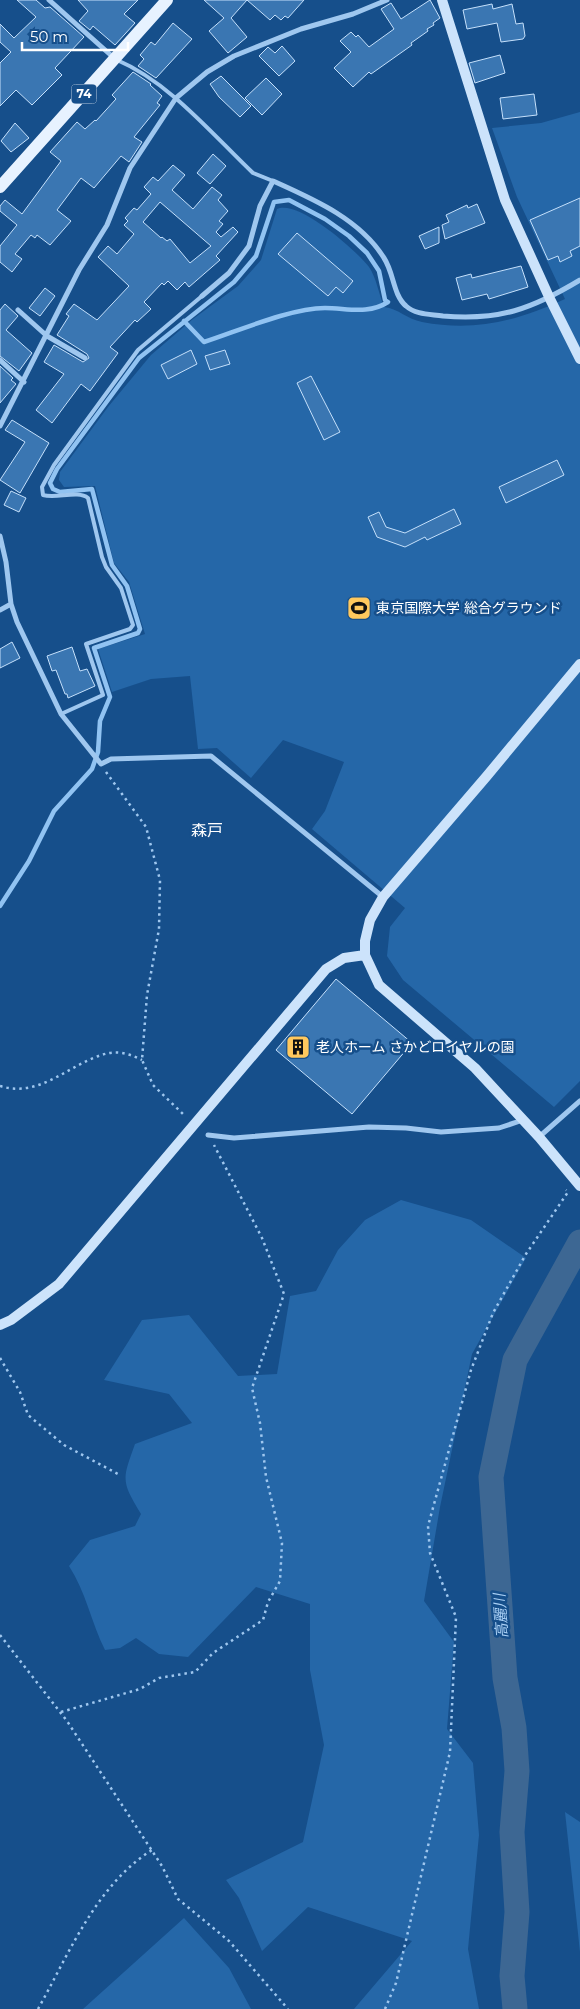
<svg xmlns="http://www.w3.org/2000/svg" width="580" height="2009" font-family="Montserrat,'Noto Sans JP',sans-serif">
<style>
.green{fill:#2567a8}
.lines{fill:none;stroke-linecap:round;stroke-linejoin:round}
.stream{stroke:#91c3f2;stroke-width:4.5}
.river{stroke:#3d6793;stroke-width:25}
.building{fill:#3a76b2;stroke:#c5e0fb;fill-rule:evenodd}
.path{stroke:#9fc7ef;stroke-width:2.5;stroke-dasharray:2.5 4;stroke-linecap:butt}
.lane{stroke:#9fc7ef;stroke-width:4}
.street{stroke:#9fc7ef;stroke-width:5}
.secondary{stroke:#cce3fb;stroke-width:10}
.primary{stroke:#e7f2ff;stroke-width:12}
.labels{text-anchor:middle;stroke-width:5;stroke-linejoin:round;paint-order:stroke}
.shield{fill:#164f8b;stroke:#b9cadc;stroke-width:1}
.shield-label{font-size:12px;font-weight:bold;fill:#fff}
.poi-label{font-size:14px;fill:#fff;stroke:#164f8b;text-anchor:start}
.water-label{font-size:15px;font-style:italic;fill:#abd1f6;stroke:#164f8b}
.quarter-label{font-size:16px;fill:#fff;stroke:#164f8b}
</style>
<rect width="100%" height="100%" fill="#164f8b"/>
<path class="green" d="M580,112V1081L554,1107L403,980L387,956L390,927L405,908L312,829L325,811L344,762L283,740L251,778L217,748L198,749L190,676L151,679L112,692L98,649L145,634L129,582L114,563L95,486L64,487L59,480L60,472L108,407L151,355L193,319L238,286L261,260L277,209C298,199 356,250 369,267C376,277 379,294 384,307C399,309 407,319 422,322C475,332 517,321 565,299L517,197L492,128L541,123Z
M401,1200L471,1220L526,1258L472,1354L440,1507L424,1601L454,1642L447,1729L473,1763L479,1835L468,1949L479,2009H354L412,1941L308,1907L262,1951L239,1898L226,1880L303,1842L324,1745L310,1670V1604L256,1587L188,1657L159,1654L136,1638L120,1648L105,1650C91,1622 86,1592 69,1566L90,1540L135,1526L141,1514C121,1481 122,1480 135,1444L192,1423L169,1394L104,1380L142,1320L189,1315L238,1376L277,1374L290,1296L316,1291L338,1250L365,1220Z
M565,1812L580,1822V1952Z
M184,1918L229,1968L251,2009H83Z"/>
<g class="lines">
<path class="stream" d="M0,906L29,861L54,811L92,769L98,752L100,721L110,697L94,648L138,633L140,629L127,586L112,565L92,489L60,492L53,489L50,483L57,469L139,358L234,282L256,256L274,202L289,200L325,219L349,236L367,253L379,271L385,300L388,302C368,315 347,308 325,308C291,308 238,331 204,342L184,321"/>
<path class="river" d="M515,2009L512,1976L517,1912L512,1832L517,1771L514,1728L505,1678L491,1477L515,1360L580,1242"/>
</g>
<path class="building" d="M17,0H36L45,8L50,7L84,37L55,68L62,75L32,105L16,90L0,106V63L11,52L0,42V24L14,38L36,17Z
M78,0H138L124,14L135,23L115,45L93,26L90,30L79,21L88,11Z
M204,0H247L231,18L247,37L228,53L209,31L224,18Z
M247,0H304L288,18L285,16L281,20L275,15L270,20Z
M430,0L440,18L433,23L434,25L427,29L428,31L411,43L412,45L371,74L369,72L353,87L334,68L351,52L340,41L351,32L356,37L358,35L369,47L394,29L381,9L391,3L401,19Z
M492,4L493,9L512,4L516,24L523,23L525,36L523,39L501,42L497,23L467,29L463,10Z
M173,23L192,39L156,78L138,66L144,59L140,55L151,42L155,45Z
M282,46L295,61L279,76L259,56L268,47L275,53Z
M500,55L505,73L475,83L469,63Z
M133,72L151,84L150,85L162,96L157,103L160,105L134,137L142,142L129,162L121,156L94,188L81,178L57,210L71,221L50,245L37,235L35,238L31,235L15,254L22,259L12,272L0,262V246L17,225L0,211V206L5,200L22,214L61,161L50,152L77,122L85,129L95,120L96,121L116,99L112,95Z
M221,76L251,106L240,117L219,97L210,84Z
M266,78L282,94L262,115L245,98Z
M534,94L537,115L503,119L500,98Z
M15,123L29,138L11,152L1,141Z
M213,154L226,166L210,184L197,173Z
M173,165L185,175L172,190L193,209L212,187L222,195L218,200L228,211L219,221L223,224L216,232L221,237L233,227L238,232L216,256L220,260L189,287L185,282L177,290L168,281L164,285L162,283L144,302L151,309L137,322L135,320L110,347L118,353L90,391L81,384L52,423L36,410L64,374L44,362L54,345L83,362L89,358L87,354L57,335L69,316L66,314L74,304L97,320L129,286L98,257L108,246L117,254L134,234L124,225L128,221L125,218L134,208L137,210L151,194L144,187L153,177L158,181ZM160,202L211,246L190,263L170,239L167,241L162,237L161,238L143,222Z
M580,198V246L570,251L572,256L560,262L558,256L548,260L530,220Z
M477,204L485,223L445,239L442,225L449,222L446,215L467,205L468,208Z
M439,227V243L425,249L419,236Z
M297,233L353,281L343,293L336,287L328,296L278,254Z
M521,266L528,287L489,299L487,294L462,300L456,278L471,274L472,278Z
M45,288L55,296L40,316L29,308Z
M5,304L18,316L6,330L32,353L19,371L0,356V310Z
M191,350L197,364L168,379L161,365Z
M225,350L230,364L210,370L205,356Z
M0,366L13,378L11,380L16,384L0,403Z
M311,376L340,432L324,440L297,383Z
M12,420L49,443L20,493L0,480L25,442L5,430Z
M557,460L564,475L506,503L499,487Z
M11,491L26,498L19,512L4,505Z
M454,509L461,524L427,540L425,537L405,547L377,537L368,517L379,512L386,527L405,533Z
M12,642L20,658L0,668V649Z
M72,647L80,671L87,669L95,686L68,698L67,694H65L56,670L52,671L47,656Z
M336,979L412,1043L352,1114L276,1050Z"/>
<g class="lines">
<path class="path" d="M106,772L146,827L160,880L159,929L147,995L142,1060L153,1085L185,1116
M0,1086C42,1099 71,1061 109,1053C121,1051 132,1055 142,1060
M0,1358L20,1392L28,1415L64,1445L118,1474
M0,1635L67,1721L162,1866L178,1899L229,1941L288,2009
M61,1712L140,1689L159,1678L195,1672L213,1653L263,1620L268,1602L280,1581L282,1543L266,1477L260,1423L252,1388L284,1294L262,1238L214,1145
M38,2009C69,1954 96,1885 152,1850
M385,2009L396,1983L450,1752L456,1617L430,1553L428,1526L471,1370L493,1313L526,1254L568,1192L566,1190"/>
<path class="lane" d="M117,60C169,82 212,134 253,173L273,181
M61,714L103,695L86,644L130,629L133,625L121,588L106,567L102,557L88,498C78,490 56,499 43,495L42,487L54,465L138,350L202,296"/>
<path class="street" d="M49,0L114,58
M202,296L229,273L249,246L260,206L273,181C313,199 360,219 384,258C394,273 393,295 406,306C416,315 430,314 443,316C499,321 532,309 580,280
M18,310L47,336L85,358
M0,360L24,382
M0,426L79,270L107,225L130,168L176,98L207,72L234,56L301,29L353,14L387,0
M0,536L6,562L11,604L17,622L61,714L101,764L111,759L211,756L383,897
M0,610L11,604
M208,1135L234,1138L369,1127L406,1128L441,1132L499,1128L523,1120
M539,1137L580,1101"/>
<path class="secondary" d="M442,0L505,200L550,299L580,359
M580,664L486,777L383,897L370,920L365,941V955L379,985L475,1068L539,1137L580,1186
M0,1325L11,1320L59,1284L326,969L344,958L365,955"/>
<path class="primary" d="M0,187L167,0"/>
</g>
<defs>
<g id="stadium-square" transform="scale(1.25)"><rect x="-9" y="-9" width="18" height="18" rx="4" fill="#ffc85d" stroke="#164f8b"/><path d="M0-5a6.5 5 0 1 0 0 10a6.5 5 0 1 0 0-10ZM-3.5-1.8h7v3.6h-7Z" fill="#111"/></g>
<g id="building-square" transform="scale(1.25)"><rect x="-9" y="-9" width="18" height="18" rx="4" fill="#ffc85d" stroke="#164f8b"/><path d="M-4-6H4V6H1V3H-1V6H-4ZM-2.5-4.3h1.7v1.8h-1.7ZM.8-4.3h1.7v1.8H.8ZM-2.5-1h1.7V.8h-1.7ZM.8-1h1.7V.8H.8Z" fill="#111"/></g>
</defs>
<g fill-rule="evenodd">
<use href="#stadium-square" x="359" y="608"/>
<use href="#building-square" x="298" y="1047"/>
</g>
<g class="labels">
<rect class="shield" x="71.5" y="84.5" width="25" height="19" rx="4"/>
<g class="shield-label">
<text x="84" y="98">74</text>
</g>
<g class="poi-label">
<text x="376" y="613">東京国際大学 総合グラウンド</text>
<text x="316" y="1052">老人ホーム さかどロイヤルの園</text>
</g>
<g class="water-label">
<text transform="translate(501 1616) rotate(-94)" y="5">高麗川</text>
</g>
<g class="quarter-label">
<text x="207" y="836">森戸</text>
</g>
</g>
<path d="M22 42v8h106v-8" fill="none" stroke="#ffffff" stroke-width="2.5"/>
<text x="30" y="42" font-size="15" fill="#ffffff" stroke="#164f8b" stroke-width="4" paint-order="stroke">50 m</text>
</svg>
